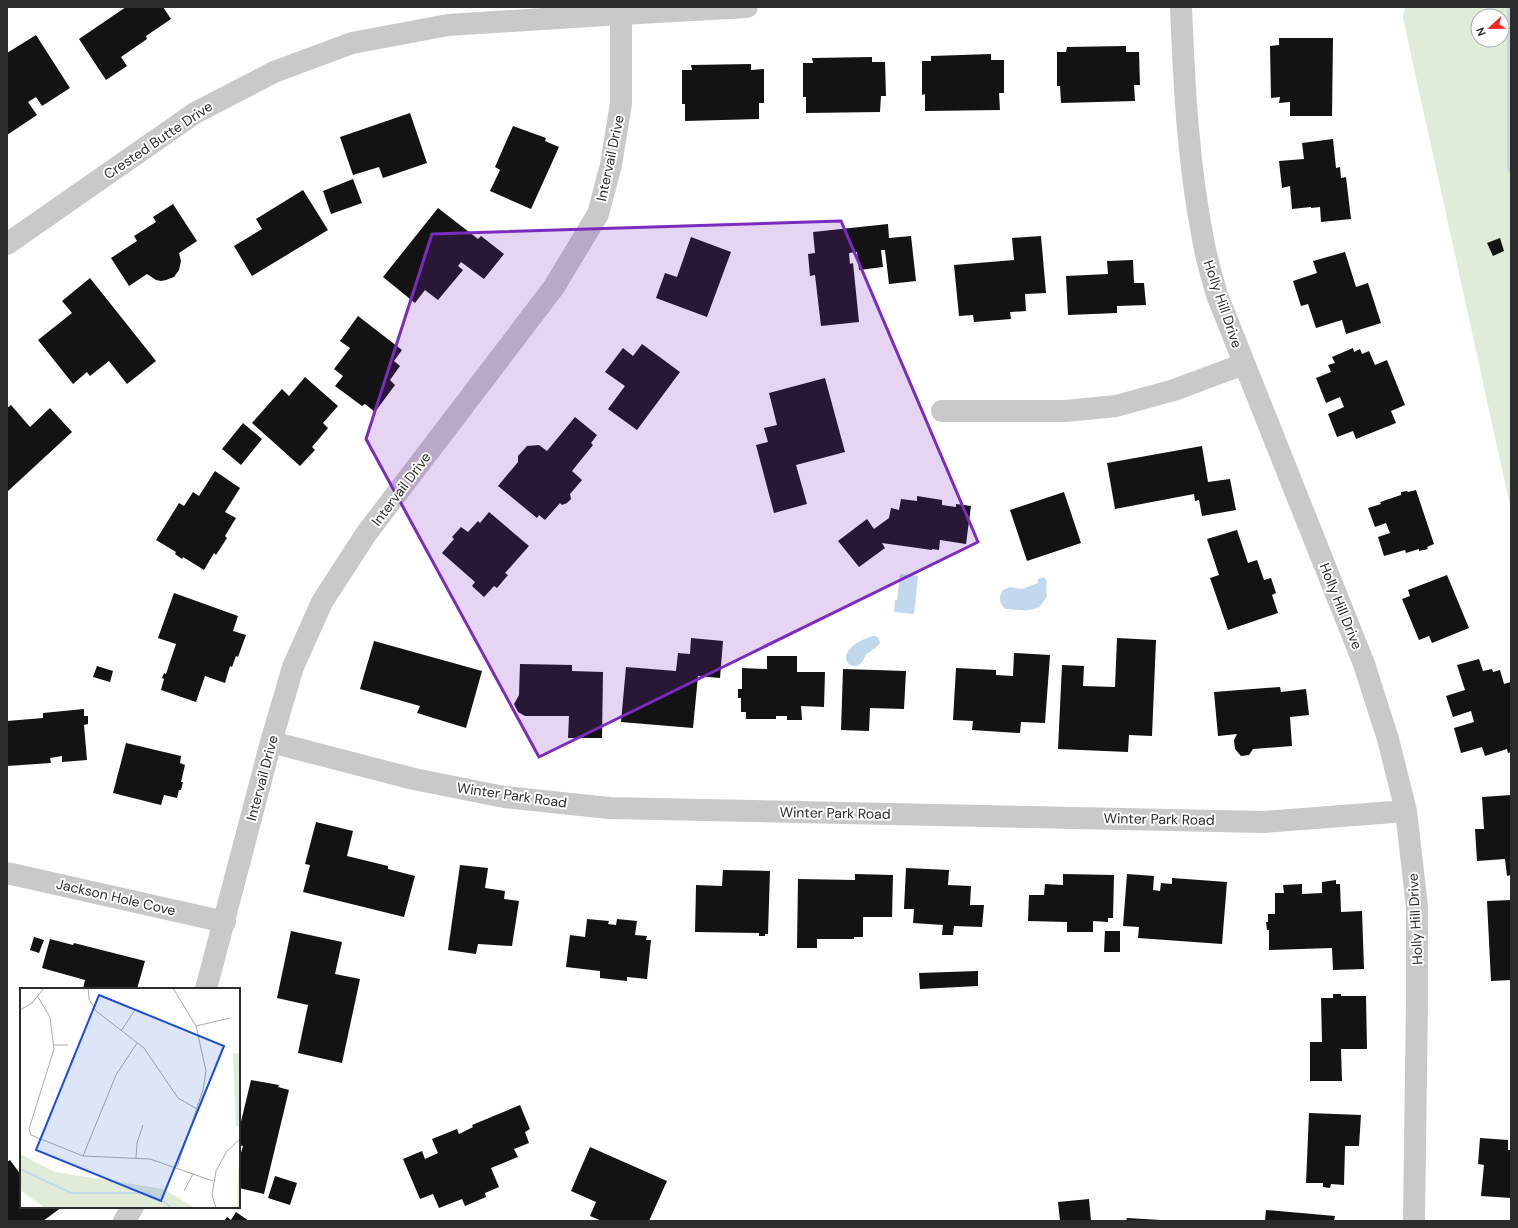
<svg xmlns="http://www.w3.org/2000/svg" width="1518" height="1228" font-family="'DM Sans',sans-serif">
<style>
.green{fill:#e0ebd8;fill-rule:evenodd}
.water{fill:#c2d8ed}
.lines{fill:none;stroke-linecap:round;stroke-linejoin:round}
.stream{stroke:#c2d8ed;stroke-width:8}
.building{fill:#131313}
.street{stroke:#c9c9c9;stroke-width:22}
.marked{fill:#7b2cbf;fill-opacity:0.2;stroke:#7b2cbf;stroke-width:3;stroke-linejoin:round}
.labels{text-anchor:middle;stroke-width:4;stroke-linejoin:round;paint-order:stroke}
.street-label{font-size:14px;fill:#2c2c2c;stroke:#fff}
.inset-river{fill:none;stroke:#c2d8ed;stroke-width:2}
.inset-road{fill:none;stroke:#ababab;stroke-width:1}
.view{fill:#1d4ed8;fill-opacity:0.15;stroke:#1d4ed8;stroke-width:2}
.inset-edge{fill:none;stroke:#2c2c2c;stroke-width:2}
</style>
<rect width="100%" height="100%" fill="#fff"/>
<path class="green" d="M1405,7H1511V510L1403,18ZM1478,16H1502V40H1478Z"/>
<path class="water" d="M900,574L918,576L914,614L894,612L895,600H897Z
M1044,577L1047,581L1046,586L1047,596C1045,599 1043,602 1042,604C1033,614 1016,609 1005,609C999,603 998,597 1003,590L1010,587L1022,589L1038,583V579Z
M873,636C878,636 879,638 880,643C877,648 873,649 868,653C864,656 864,662 859,665C851,669 843,661 847,653C852,644 863,639 873,636Z"/>
<g class="lines">
<path class="stream" d="M1511,7V169"/>
</g>
<path class="building" d="M126,7H163L171,19L146,36L147,39L121,57L127,66L106,80L79,39Z
M36,35L70,88L42,106L36,97L28,102L37,115L7,135V53Z
M1279,38H1333L1332,116H1290V102L1279,103L1280,97L1271,98L1270,46L1279,45Z
M1126,46V52H1139L1140,85H1134L1135,101L1061,103L1060,86H1057V52H1066L1067,47Z
M991,54V60H1004V93H999L1000,110L925,111V94L922,95V61H931V56Z
M872,57V62H885L886,96H881L880,112L806,113V97H803V63H813L812,58Z
M751,64V70L764,69V103H759V119L685,121V104H682V70H692L691,65Z
M410,113L427,163L383,178L379,167L353,175L340,137Z
M513,126L546,138L545,141L559,147L531,209L490,191L500,170L495,167Z
M1333,139L1336,168L1340,167L1341,178L1346,177L1351,219L1321,222L1320,207L1311,208V207L1292,209L1290,186L1282,188L1279,161L1304,159L1302,143Z
M353,179L362,203L331,214L323,191Z
M303,190L328,230L252,276L234,246L262,229L256,219Z
M173,204L197,241L179,253L181,261L179,270L174,277L166,280L161,281L156,280L147,274L129,286L111,258L137,241L134,236L156,222L153,217Z
M438,208L478,239L481,236L504,254L484,279L461,262L458,266L463,270L438,300L425,290L415,303L383,277Z
M888,224L889,238L911,236L916,281L889,284L885,250H881L883,267L859,270L857,252L849,253L850,264L853,263L859,322L821,326L815,275L810,276L808,254L815,253L813,232Z
M1041,236L1046,293L1025,294L1026,311L1010,312L1011,319L974,322L973,315L959,316L954,265L1014,260L1012,238Z
M691,237L731,252L707,317L656,298L665,273L677,277Z
M1500,238L1504,251L1493,256L1487,243Z
M1345,252L1356,287L1368,283L1381,323L1346,334L1342,320L1316,328L1308,304L1301,306L1293,281L1317,273L1313,261Z
M1133,260L1134,283H1144L1146,305L1117,306V313L1068,315L1066,276L1108,274L1107,261Z
M90,278L156,361L127,384L109,361L90,376L87,372L73,384L38,340L72,313L62,301Z
M358,316L402,350L394,361L400,366L390,380L395,385L375,412L365,404L362,406L335,386L343,376L334,369L350,348L340,341Z
M642,344L680,372L637,430L608,409L625,386L605,372L623,348L633,356Z
M1353,348L1354,352L1360,349L1362,354L1369,351L1375,365L1387,360L1405,405L1391,411L1396,423L1356,439L1353,431L1337,437L1328,414L1344,407L1340,397L1326,403L1316,378L1331,372L1328,365L1335,363L1332,357Z
M305,377L338,406L323,423L328,428L312,447L315,450L300,466L252,423L282,389L289,396Z
M825,378L845,452L796,465L807,504L774,513L756,445L768,442L764,428L777,425L769,393Z
M11,405L30,427L50,408L72,432L7,492V408Z
M575,417L597,435L591,443L593,445L572,471L582,480L570,494L571,499L567,503L562,505L560,503L545,520L539,515L537,518L498,486L518,462V456L527,446L539,445L547,451Z
M243,423L262,439L241,465L222,449Z
M1202,446L1208,482L1230,479L1236,510L1202,516L1199,500L1195,501L1194,494L1115,509L1107,463Z
M215,471L240,488L225,512L236,518L225,536L227,538L216,555L214,553L204,570L183,557L182,559L175,554L176,552L156,540L179,503L184,506L193,492L199,496Z
M1416,490L1434,544L1427,547L1428,549L1419,551V549L1406,553L1405,550L1384,556L1378,537L1390,533L1386,523L1375,527L1368,508L1381,504L1380,502L1401,495V492L1407,491L1408,492Z
M1064,492L1081,543L1027,561L1010,510Z
M917,496L942,500V505L956,507V504L971,506L966,544L940,540L939,550L932,549V550L882,543L885,548L859,567L838,541L867,519L874,529L889,518L891,508L899,510L901,499L917,501Z
M489,512L529,546L505,573L508,575L497,588L494,586L484,597L472,586L475,582L442,553L454,539L452,537L461,527L468,532L478,521L480,523Z
M1237,530L1248,563L1257,560L1264,580L1271,578L1276,593L1272,595L1278,613L1228,630L1210,578L1219,575L1207,539Z
M1447,575L1469,628L1432,643L1429,636L1419,640L1402,599L1410,596L1408,590Z
M174,593L238,616L233,631L246,635L238,657L236,656L232,667L230,666L225,683L205,676L196,702L161,690L164,679L162,678L164,673L166,674L176,644L158,638Z
M691,638L723,641L720,678L698,676L693,728L621,722L626,667L676,671L678,653L690,654Z
M1117,638L1156,640L1152,736L1129,735L1128,752L1058,749L1062,665L1084,666L1083,686L1115,687Z
M374,641L482,671L466,728L417,713L420,706L360,689Z
M1014,653L1050,655L1045,723L1021,722L1020,733L972,730L973,721L953,720L956,668L996,670V675L1013,676Z
M767,656H797V672H825L824,707L801,706L802,720H787V716H776V719H746V712H741V698H738V689H742V668L767,669Z
M1479,659L1483,671L1492,669L1493,672L1500,670L1504,684L1511,682V752L1508,753L1507,749L1485,756L1482,747L1461,753L1454,728L1474,722L1471,711L1453,717L1446,696L1465,690L1457,665Z
M520,664L572,665V671L603,672L602,738H568L569,716H525L518,712L514,704L519,695Z
M97,666L113,671L110,682L93,677Z
M843,669L906,671L904,709L870,708L869,731L841,730Z
M1280,687L1281,692L1306,689L1309,715L1290,717L1292,746L1253,749L1249,755L1241,756L1235,749L1234,740L1237,734L1218,736L1214,692Z
M84,709V716H88V724L84,725L87,760L62,762V756L50,758L51,763L7,766V721L43,718V713Z
M126,743L181,756L180,763L185,765L181,782H183L181,790H179L177,798L164,795L161,805L113,793Z
M1511,795V875L1507,876L1505,859L1477,861L1475,829H1484L1482,797Z
M316,822L353,831L347,856L388,866V869L415,876L404,917L303,892L310,865L305,864Z
M460,865L488,868L485,888L505,891L504,899L519,901L512,946L478,944L476,954L448,950Z
M906,868L949,870L948,885L971,886L970,905H984L982,927L954,926L953,935H942L943,925L913,923L914,909H904Z
M723,870L770,871L768,934H765V936H759V933L695,932L696,885L722,886Z
M855,874L893,875L892,917H863V937H854V939H817V948H797L798,879L855,880Z
M1063,874L1114,875L1113,918H1108V922L1093,921V932H1067V922L1028,921L1029,895H1044L1045,884L1063,885Z
M1127,874L1154,876L1153,890L1160,891L1161,883L1172,884V878L1227,882L1222,944L1138,938L1139,927L1123,926Z
M1336,880V884H1340L1341,912L1362,911L1364,969L1333,970L1332,948L1269,950V930H1267L1266,922H1268V914H1275V893H1284L1283,885L1302,884V894L1322,893V882Z
M1511,900V980L1491,981L1487,901Z
M587,919L609,921L608,924L616,925L617,919L637,921L635,935L647,936L646,940H651L647,979L627,977V981L600,978V971L566,967L570,935L585,937Z
M291,931L342,942L335,974L360,979L342,1063L298,1053L308,1005L277,998Z
M1105,931H1120V952H1104Z
M34,937L44,940L39,953L30,950Z
M50,939L73,945L74,943L145,961L137,989H83L85,980L42,968Z
M978,971V986L920,989L919,973Z
M1333,994H1341V996H1366L1367,1049H1341L1342,1081H1310V1042H1322L1321,998H1333Z
M251,1080L279,1085L278,1087L289,1090L264,1194L239,1188V1156H240L243,1146L239,1145V1130Z
M520,1105L530,1129L525,1132L529,1143L514,1149L518,1157L491,1168L499,1187L485,1193L486,1197L465,1206L462,1199L439,1208L433,1194L420,1199L403,1159L422,1151L425,1159L438,1153L432,1139L457,1129L459,1134L473,1127L472,1125Z
M1309,1113L1361,1115L1359,1146H1345L1344,1185L1331,1184L1330,1188L1323,1187V1183H1306Z
M1480,1138L1508,1140V1150H1511V1198L1481,1196L1484,1165L1478,1164Z
M590,1147L667,1181L649,1221H602L590,1216L596,1202L571,1191Z
M10,1160L21,1175V1207H62L43,1221H7V1162Z
M275,1176L297,1183L290,1205L268,1198Z
M1089,1199L1091,1221H1060L1058,1202Z
M1266,1210L1335,1216L1334,1221H1265Z
M236,1212L249,1221H224L227,1217L231,1220Z
M1127,1218L1161,1220V1221H1126Z"/>
<g class="lines">
<path class="street" d="M1181,7C1184,84 1188,163 1203,239C1206,258 1212,277 1217,295L1364,664L1388,739L1406,811L1417,907V998L1414,1221
M7,244L195,113L274,72L352,43L448,25L621,14L747,7
M942,411H1066L1116,406L1174,390L1244,364
M271,742L414,779L504,797L609,808L1264,822L1406,811
M7,873L225,922
M206,989L271,742L293,667L322,602L366,534L554,287L598,214L611,165L621,103V14
M124,1221L133,1207"/>
</g>
<path class="marked" d="M841,221L978,542L539,757L366,439L432,234Z"/>
<g class="labels">
<g class="street-label">
<text transform="translate(158 140) rotate(-34)" y="5">Crested Butte Drive</text>
<text transform="translate(610 158) rotate(-78)" y="5">Intervail Drive</text>
<text transform="translate(1223 304) rotate(71)" y="5">Holly Hill Drive</text>
<text transform="translate(401 489) rotate(-53)" y="5">Intervail Drive</text>
<text transform="translate(1341 606) rotate(68)" y="5">Holly Hill Drive</text>
<text transform="translate(262 778) rotate(-75)" y="5">Intervail Drive</text>
<text transform="translate(512 795) rotate(8)" y="5">Winter Park Road</text>
<text transform="translate(835 813) rotate(1)" y="5">Winter Park Road</text>
<text transform="translate(1159 819) rotate(1)" y="5">Winter Park Road</text>
<text transform="translate(116 897) rotate(13)" y="5">Jackson Hole Cove</text>
<text transform="translate(1415 919) rotate(-93)" y="5">Holly Hill Drive</text>
</g>
</g>
<g transform="translate(20 988)">
<rect width="220" height="220" fill="#fff"/>
<path d="M213,65L220,66V138L216,139ZM220,163V220H217L218,184ZM0,166L35,184L144,201L175,220H25L0,202Z" fill="#e0ebd8"/>
<path class="inset-river" d="M0,181L51,205H125L145,214L151,220"/>
<path class="inset-road" d="M68,0L69,11L76,23L124,60L158,110L177,121M153,0L176,38L186,83L183,102L157,179M18,9L30,29L34,61L9,141L11,147L63,168L130,171L193,193M0,22L12,15L24,0M176,38L210,30M101,43L115,22M34,57H48M63,168L96,87L117,55M116,170L117,155L123,137M164,203L173,186M196,220L192,207L196,183L207,163L220,151"/>
<path class="view" d="M79,7L204,58L141,213L16,162Z"/>
<rect width="220" height="220" class="inset-edge"/>
</g>
<rect width="1518" height="1228" fill="none" stroke="#2c2c2c" stroke-width="16"/>
<g transform="translate(1490 28) rotate(248)"><circle r="19" fill="#ffffff" stroke="#ababab"/>
<path d="M0-3L7 15L0 10L-7 15Z" fill="#f22620"/>
<text y="-6" font-size="11" font-weight="bold" text-anchor="middle" fill="#2c2c2c">N</text>
</g>
</svg>
